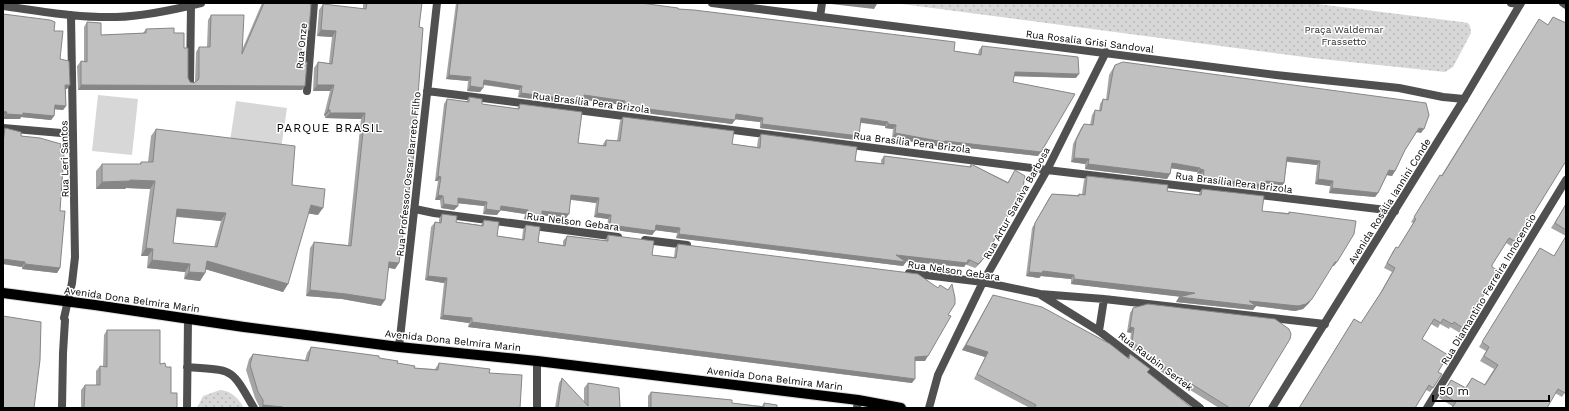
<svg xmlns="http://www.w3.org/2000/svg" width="1569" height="411" font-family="'Work Sans',sans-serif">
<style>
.park{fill:url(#park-dots)}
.pitch{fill:#d7d7d7}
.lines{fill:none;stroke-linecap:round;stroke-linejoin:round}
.primary-casing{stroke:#dbdbdb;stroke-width:12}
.service{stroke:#505050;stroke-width:8}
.minor{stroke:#505050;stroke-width:8}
.tertiary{stroke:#505050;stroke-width:8}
.primary{stroke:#000;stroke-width:10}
.wall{fill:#a5a5a5;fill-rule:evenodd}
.shaded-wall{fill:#868686}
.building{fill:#c0c0c0;stroke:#868686;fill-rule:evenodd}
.labels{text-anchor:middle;stroke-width:3;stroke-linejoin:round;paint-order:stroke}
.park-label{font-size:10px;fill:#2e2e2e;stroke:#fff}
.street-label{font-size:10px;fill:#000;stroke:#fff}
.quarter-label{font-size:12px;letter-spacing:1px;fill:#000;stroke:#fff}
</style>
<defs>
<pattern id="park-dots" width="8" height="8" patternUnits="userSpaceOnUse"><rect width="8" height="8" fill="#d7d7d7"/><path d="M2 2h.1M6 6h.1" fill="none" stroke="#b7b7b7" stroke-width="1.8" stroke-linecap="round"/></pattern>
</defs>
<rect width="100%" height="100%" fill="#fff"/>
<path class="park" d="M894,3H1310L1462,22L1468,23L1470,26L1471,33L1453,67L1445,72L1312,58Z
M220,390C232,391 238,398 244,408H197L203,396Z"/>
<path class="pitch" d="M98,95L138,99L132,155L92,151Z
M236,101L287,108L281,149L230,141Z"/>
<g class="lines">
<g class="primary-casing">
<path id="primary" d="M3,293L95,305L244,327L399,347L537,361L858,400L901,408"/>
</g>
<path class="service" d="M820,17L822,3"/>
<path class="minor" d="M712,3L1276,75L1399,88L1443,97L1464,99
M1511,3L1520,4
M1563,3L1566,5
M3,6C40,11 78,18 116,17C145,16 173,10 201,3
M190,82L191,6
M307,91L314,3
M427,91L1047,170L1395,211
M3,128L73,134
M415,209L434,213L618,237
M645,240L687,245
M909,273L983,282L1040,294L1104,299L1325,324
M1041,295L1099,331L1200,408
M1099,331L1104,299
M399,347L437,3
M187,367C234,371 230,366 254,408
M62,408L63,353L65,320L64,318L72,283L75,257L71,15
M187,408L188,319
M537,408V361
M857,408L858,400
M929,408L938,375L983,282L1047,170L1106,52
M1427,408L1566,180"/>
<path class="tertiary" d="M1272,408L1464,99L1521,3"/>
<use href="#primary" class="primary"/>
</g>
<path class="wall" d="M262,3H305L309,30L306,34H303L300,61L302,90H78L77,66L81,61L84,62V27L87,22L101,35L143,33L146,29L174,33L184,48L188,78L190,82L194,83L195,82L196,52L199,47H207L208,20L211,15L242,50Z
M363,3H423L421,6L399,263L395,269L389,268L381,306L342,299L306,296L310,248L314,242L348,245L361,119L325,118V116L324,115L330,91H313L314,68L318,62L329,63L332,37L317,36L319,10L323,4L363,9Z
M456,3H641L678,9L954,51L978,54L979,50L982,46L1076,78L1014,76L1013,82L1038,156L942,145L941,147L892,138L893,129L885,128V126L861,123L856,140L760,128V122L735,119L732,124L621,110L622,105L584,100L581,105L518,97L519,90L483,85V88L480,92L467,91L468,81L446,79Z
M1539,19L1516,242L1513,247L1506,243L1492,265L1483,295L1460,333L1450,327L1449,329L1440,324L1438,328L1431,324L1422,339L1438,372L1433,388L1430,392L1426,390L1415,408H1299L1354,319L1361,323L1379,295L1392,272L1384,268L1393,251L1396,247L1398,248L1413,223L1411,222L1437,180L1440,175L1441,176Z
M54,31L67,89H66V106L63,110L55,109L54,116L51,120L21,117L20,119H3L4,116Z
M1115,65L1421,133L1416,132L1405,150L1395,171L1392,176L1387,175L1378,193L1375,197L1329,193L1330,186L1315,184L1317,165L1287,162L1284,183L1281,187L1265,185L1262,190L1200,182L1201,174H1197V172L1171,168L1170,174L1167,179L1085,169V164L1071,162L1073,144L1081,128L1084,124L1090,125L1092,115L1095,110L1099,111L1100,104L1103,99L1106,100L1109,75Z
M469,97L482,104L517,109L520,104L578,143L603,146V144L606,140L617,141L620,121L623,117L732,144L757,147L758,139L761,134L855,161L881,163V160L884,156L969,167L971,164L1008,182L1015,170L981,262L975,268L967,265L966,264L964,267L904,261L906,262L903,266L676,238L677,233L656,230L652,235L607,229L608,219L594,217L596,203L571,200L566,218L542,215L538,221L524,219L525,214L500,210L497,215L483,214L484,206L458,203V206L454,210L441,208L440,200H435L438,181H435L444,104L447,99L466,102Z
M5,128L60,153V268L57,273L22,269V267L3,264V131Z
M156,129L292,185L318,215L308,213L288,284L283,292L206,269L205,273L200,281L184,279L185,272L147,268L148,256H141L150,189L126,188L125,189H96V171L102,164H140L141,162H148L151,136ZM176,217L221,221L214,247L173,243Z
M1087,176L1167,191L1199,195V193L1202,189L1262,211L1288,213L1289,212L1334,266H1332L1309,303L1303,309L1295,311L1256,306L1253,310L1176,302L1179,297H1182L1071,284V279L1041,276L1039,278L1026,276L1032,228L1049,198L1052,194L1078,195L1079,194H1082L1084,180Z
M1566,204V391L1562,397L1555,393L1547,408H1452V406L1439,398L1451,380L1465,388L1472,378L1484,385L1494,369L1480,361L1486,351L1479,347L1540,248L1554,256L1566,236L1551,228Z
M442,214L456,222L481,225L484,220L497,236L522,239L523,230L526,225L538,242L563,245V241L567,236L605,241L608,235L652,255L674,257L675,249L678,244L948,315L925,361H915L912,383L468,327L469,323L440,319L444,283L425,280L431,227L435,222L439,223V219Z
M993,295L1128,358L1130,354L1147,372L1192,408H1030L974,379L985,357L962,350L990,300Z
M1133,308L1248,408H1219L1163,373L1129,347L1131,333L1127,332L1130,313Z
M107,330L166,367L171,393L177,408H81V390L85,385H96V371L100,366L103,367L104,335Z
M311,347L379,358L414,368L435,369L439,363L489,373L520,408H259V406L255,398L246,370L249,359L253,354L305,360L307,353Z
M562,378L584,403V388L588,383L620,408H555L559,383Z
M651,392L732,403L762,406L764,403L777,408H648V396Z"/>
<path class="shaded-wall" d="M832,3H866L877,4L874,9L831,4Z
M303,29L309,30L306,34H300Z
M321,30L336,31L332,37L317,36Z
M1015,72L1079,74L1076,78L1012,76Z
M449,75L471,77L468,81L446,79Z
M484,80L522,86L519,90L481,84Z
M65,85H70L67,89H62Z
M81,85L305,86L302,90H78Z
M317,85H334L330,91H313Z
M470,86L483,88L480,92L467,91Z
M521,93L584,101L581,105L518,97Z
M584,95L625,101L622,105L581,99Z
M55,105L66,106L63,110L52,109Z
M624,106L735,120L732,124L621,110Z
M328,110H330L325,116L324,115Z
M3,111L7,112L4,116H3Z
M23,113L54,116L51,120L21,117L20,119H3L6,114Z
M330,113H365L361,119L325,118Z
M736,114L763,118L760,122L733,119Z
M861,118L888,122L885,126L858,122Z
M762,124L859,136L856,140L760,128Z
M888,124L896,125L893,129L885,128Z
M1419,128L1424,129L1421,133L1415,132Z
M895,133L1041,152L1038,156L942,145L941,147L892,138Z
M1287,157L1320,161L1317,165L1284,161Z
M1074,158L1089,159L1085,164L1071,162Z
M1172,163L1200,168L1197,172L1169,168Z
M1088,164L1170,174L1167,179L1085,169Z
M1200,169L1204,170L1201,174H1197Z
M1389,170L1395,171L1392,176L1386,175Z
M438,176L441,177L438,181H435Z
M1203,178L1266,181L1284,183L1281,187L1265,185L1262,190L1200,182Z
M1318,179L1333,181L1330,186L1315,184Z
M130,180L155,181L150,189L126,188L125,189H96L102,182Z
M1332,188L1378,193L1375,197L1329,193Z
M438,195L443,196L440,200H435Z
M571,195L599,198L596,203L568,199Z
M458,198L487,202L484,206L455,203Z
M444,204L458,206L454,210L441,208Z
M311,205L323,208L318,215L305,213Z
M501,206L528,210L525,214L498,210Z
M177,209L226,213L221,221L172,216Z
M486,209L500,211L497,215L483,214Z
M542,211L569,214L566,218L539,215Z
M597,213L611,215L608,219L594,217Z
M527,214L542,216L538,221L524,219Z
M610,225L655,231L652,235L607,229Z
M656,225L680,228L677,233L653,230Z
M679,234L906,262L903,266L676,238Z
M146,248L153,249L148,256H141Z
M896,255L970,260L967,265L966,264L964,267L893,260Z
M984,258L981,262L975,268L978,264Z
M3,259L25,262L22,267L3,264Z
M152,260L190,264L185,272L147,268Z
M207,261L288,284L283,292L201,268Z
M389,262L399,263L395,269L385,267Z
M1335,262H1337L1334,266H1332Z
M25,264L60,268L57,273L22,269Z
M1043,271L1074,275L1071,279L1041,276L1039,278L1026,276L1029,272Z
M189,272L205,273L200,281L184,279Z
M428,276L447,278L444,283L425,280Z
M1074,279L1195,293L1192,298L1071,284Z
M310,290L346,294L385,300L381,306L342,299L306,296Z
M1179,297L1249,301L1312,299L1309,303L1303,309L1295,311L1256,306L1253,310L1176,302Z
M443,315L472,318L469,323L440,319Z
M472,322L915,379L912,383L468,327Z
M1130,327L1134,328L1131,333L1127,332Z
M966,345L988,352L985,357L962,350Z
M928,356L925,361H912L915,357Z
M263,405L283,407V408H261Z"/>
<path class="building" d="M264,3H305L311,4L309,30L303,29L300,61L307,62L305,86L81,85V61L87,62V22L101,23V35L146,33V29L174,28V33H184V48H188V78L190,82L194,83L198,80L199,78V47H210L211,15H244L242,54Z
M367,3H422L419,27L423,28L413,163L399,263L389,262L385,300L346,294L310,290L314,242L351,246L365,113H330V110H328L334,85H317L318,62L332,64L336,31L321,30L323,4L366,9Z
M458,3H641L678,8V9L694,10L955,42L954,51L967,53L981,55L982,46L1078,57L1079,74L1015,72L1013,82L1075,94L1041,152L945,141L944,142L895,133L896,125L888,124V122L861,118L859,136L762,124L763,118L736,114L735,120L624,106L625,101L584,95V101L521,93L522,86L484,80L483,88L470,86L471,77L449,75Z
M866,3H877V4Z
M3,14L50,20L55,22L54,31H63L60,59L69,61L70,85H65L66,106L55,105L54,116L23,113V115L6,114L7,112L3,111Z
M1553,17L1566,23V161L1516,242L1509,238L1492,265V267L1499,271L1494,278L1495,279L1485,293L1463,328L1454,322L1452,324L1443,319L1441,323L1434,319L1422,339L1448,355L1438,372L1442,374L1433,388L1429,385L1415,408H1299L1354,319L1361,323L1382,291L1395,268L1387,263L1396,247L1398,248L1416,219L1414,217L1440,175L1442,176L1539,19L1548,25Z
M1123,62L1426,103L1429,115L1424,129L1419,128L1405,150L1395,171L1389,170L1378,193L1332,188L1333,181L1318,179L1320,161L1287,157L1284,183L1266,181L1265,185L1203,178L1204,170L1200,169V168L1172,163L1170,174L1088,164L1089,159L1074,158L1076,140L1084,124L1093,125L1095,110L1101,111L1103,99L1108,100L1113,71L1115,65Z
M469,97L482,99V104L519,109L520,104L582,112L578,143L606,146V140L620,141L623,117L734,131L732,144L760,148L761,134L857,147L855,161L884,164V156L971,167V164L1008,183L1015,170L1025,176L1023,187L1014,205L984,258L978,264L970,260H968L967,263L896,255L906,262L679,234L680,228L656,225L655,231L610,225L611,215L597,213L599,198L571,195L569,214L542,211V216L527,214L528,210L501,206L500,211L486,209L487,202L458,198V206L444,204L443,196L438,195L441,177L438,176L447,99L469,102Z
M5,128L21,132V136L40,138L61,144L60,153L64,154L60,211H65L60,268L25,264V262L3,259V143Z
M156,129L295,146L292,185L325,189L323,208L311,205L288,284L207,261L205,273L189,272L190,264L152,260L153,249L146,248L155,181L130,180V181L102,182V164H141V162H153ZM177,209L226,213L217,247L173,243Z
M1087,176L1168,185L1167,191L1201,195L1202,189L1264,196L1262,211L1289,214V212L1356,221L1354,234L1337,262H1335L1312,299L1306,304L1298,306L1249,301L1256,306L1179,297L1195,293L1074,279V275L1043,271L1042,273L1029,272L1035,223L1052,194L1079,196V194L1085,195Z
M1566,204V230L1555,223Z
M442,214L457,216L456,222L483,226L484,220L499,222L497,236L524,240L526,225L540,227L538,242L565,246L567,236L608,241V235L654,241L652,255L676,258L678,244L918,274L938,288L940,285L948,290L952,284L955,298V304L948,315L951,316L928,356L915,357V379L472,322V318L443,315L447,278L428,276L435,222L441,223Z
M1566,236V391L1565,393L1558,389L1547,408H1452L1456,402L1443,394L1451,380L1466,388L1472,378L1485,385L1498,365L1484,356L1489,347L1482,342L1540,248L1554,256Z
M993,295L1042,307L1110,344L1129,359L1130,354L1150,369L1147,372L1192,408H1034L1036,405L977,374L988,352L966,345Z
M1148,304L1275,319L1289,329L1291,334L1290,339L1248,408H1230L1166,368L1132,342L1134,328L1130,327L1133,308Z
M3,316L41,322L40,360L34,408H3Z
M107,330H160V364L165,363L166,367H171V393H177V408H84L85,385H100V366L107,367Z
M311,347L379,356V358L398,361L397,363L415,366L414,368L438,370L439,363L490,369L489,373L522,375L520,408H284L283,407L263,405V400L258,392L250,365L253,354L308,361Z
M562,378L588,406V383L619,388L620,408H558Z
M651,392L732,400V403L764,407V403L777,405V408H651Z"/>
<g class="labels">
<g class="park-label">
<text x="1344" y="33">Praça Waldemar<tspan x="1344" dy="12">Frassetto</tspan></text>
</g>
<g class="street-label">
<text transform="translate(1090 41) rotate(7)" y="4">Rua Rosalia Grisi Sandoval</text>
<text transform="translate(301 46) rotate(-85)" y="4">Rua Onze</text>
<text transform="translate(591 102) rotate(7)" y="4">Rua Brasília Pera Brizola</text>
<text transform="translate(912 142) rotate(7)" y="4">Rua Brasília Pera Brizola</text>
<text transform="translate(64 159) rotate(-91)" y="4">Rua Leri Santos</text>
<text transform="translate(408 174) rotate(-84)" y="4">Rua Professor Oscar Barreto Filho</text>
<text transform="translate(1234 182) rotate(7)" y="4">Rua Brasília Pera Brizola</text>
<text transform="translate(1389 201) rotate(-58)" y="4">Avenida Rosália Iannini Conde</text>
<text transform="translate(1016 203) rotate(-61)" y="4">Rua Artur Saraiva Barbosa</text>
<text transform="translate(573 221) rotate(7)" y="4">Rua Nelson Gebara</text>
<text transform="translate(954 270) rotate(8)" y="4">Rua Nelson Gebara</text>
<text transform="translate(1488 289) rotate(-59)" y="4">Rua Diamantino Ferreira Innocencio</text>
<text transform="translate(132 299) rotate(8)" y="4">Avenida Dona Belmira Marin</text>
<text transform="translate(453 340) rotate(6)" y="4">Avenida Dona Belmira Marin</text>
<text transform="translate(1156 361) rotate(37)" y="4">Rua Raubin Sertek</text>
<text transform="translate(775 378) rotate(7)" y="4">Avenida Dona Belmira Marin</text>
</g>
<g class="quarter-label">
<text x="330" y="132">PARQUE BRASIL</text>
</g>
</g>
<rect width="1569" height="411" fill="none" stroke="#000000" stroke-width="8"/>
<path d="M1433 395v6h116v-6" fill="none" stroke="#000000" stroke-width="2"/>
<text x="1439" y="395" font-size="12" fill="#000000" stroke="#ffffff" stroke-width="3" paint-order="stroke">50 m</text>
</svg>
